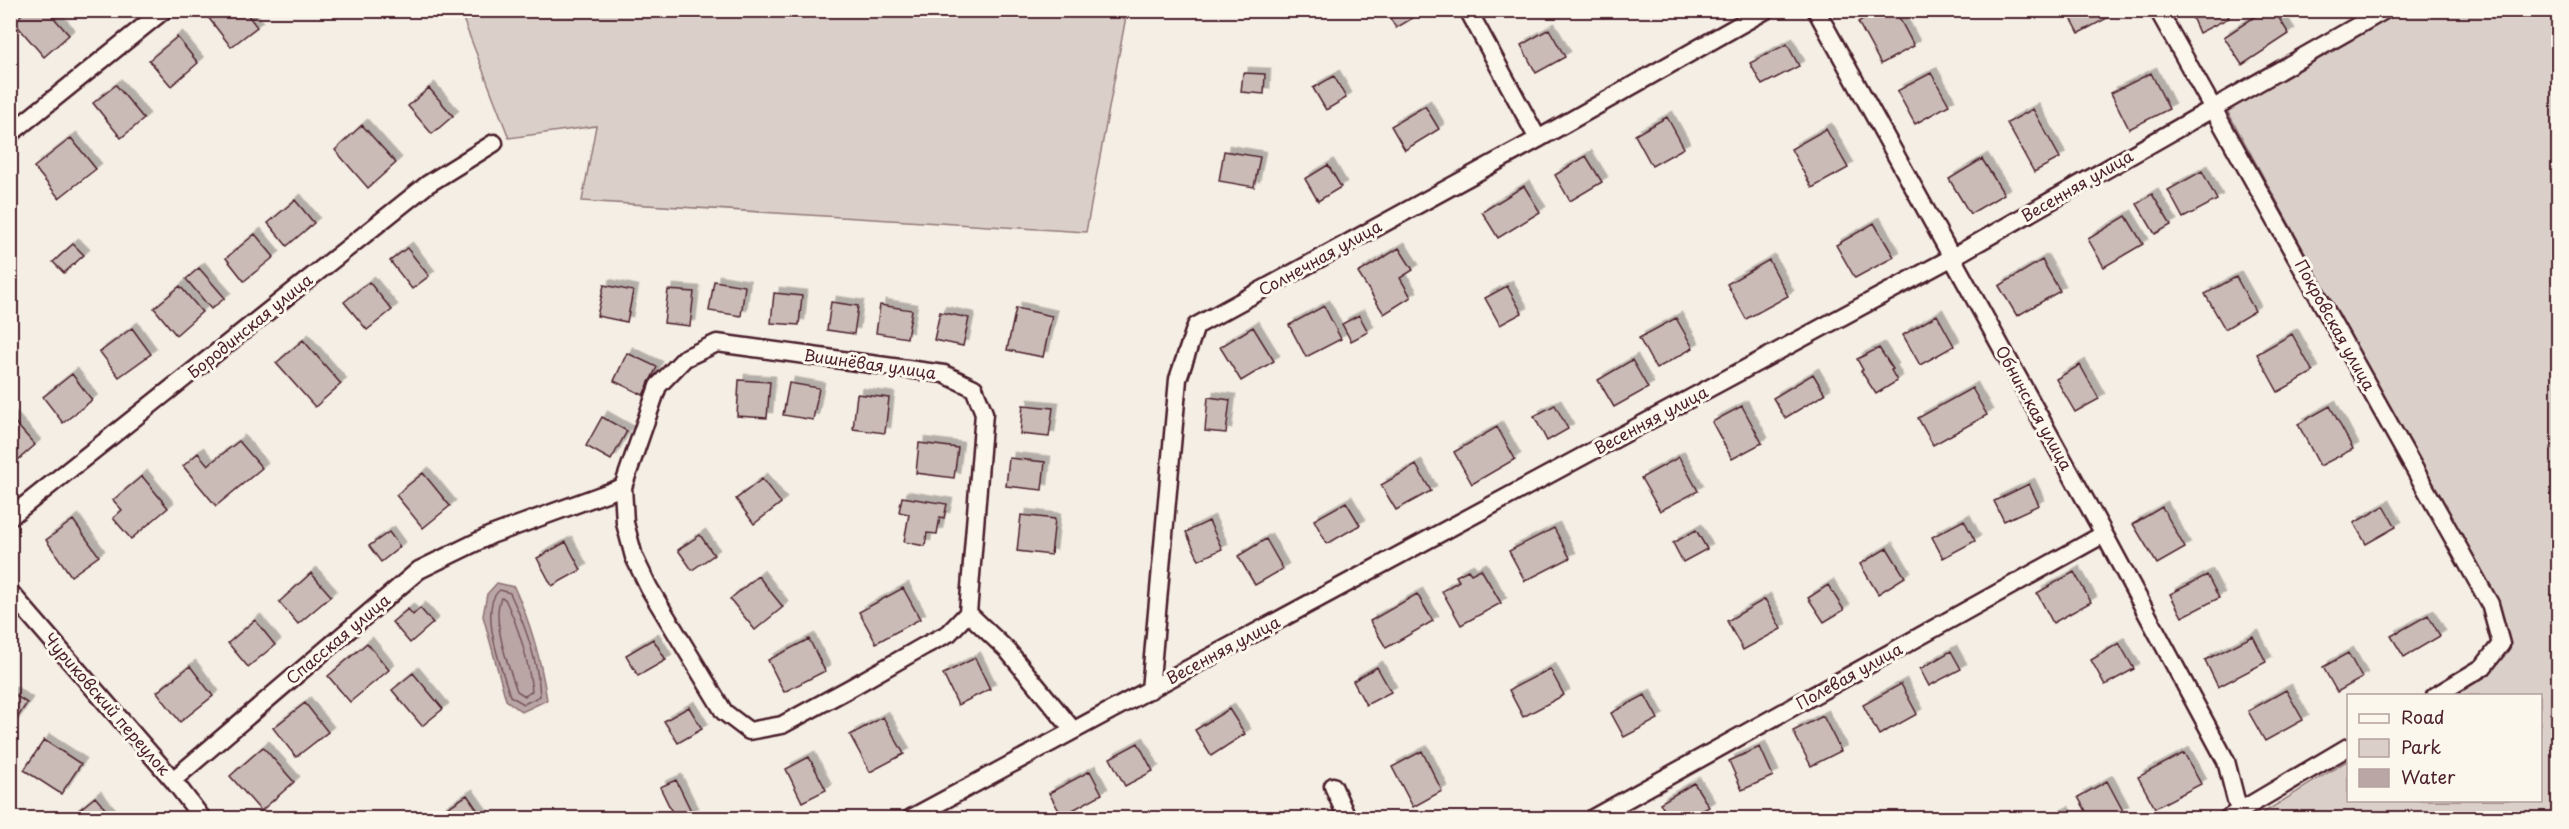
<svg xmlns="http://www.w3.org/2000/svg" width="2569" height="829" font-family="'Playpen Sans',sans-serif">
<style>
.green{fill:#dbd0c9;stroke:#92787a;stroke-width:1.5}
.water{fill:#baa7a5;stroke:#8d7174;stroke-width:1.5}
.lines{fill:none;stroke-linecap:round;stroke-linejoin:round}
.shore{stroke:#77555c;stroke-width:1.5}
.building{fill:#cabbb6;stroke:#4a1f2b;stroke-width:1.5;filter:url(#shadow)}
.minor-casing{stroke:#4a1f2b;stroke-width:21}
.minor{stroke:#fbf7ec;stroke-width:16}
.labels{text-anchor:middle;stroke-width:6;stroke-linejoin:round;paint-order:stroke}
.street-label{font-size:16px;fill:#4a1f2b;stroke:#fbf7ec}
</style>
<defs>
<filter id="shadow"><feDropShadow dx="5.5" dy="-5.5" stdDeviation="0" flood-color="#0004"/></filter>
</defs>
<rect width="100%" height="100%" fill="#f4eee4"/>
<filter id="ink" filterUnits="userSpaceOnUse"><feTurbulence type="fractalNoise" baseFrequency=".0167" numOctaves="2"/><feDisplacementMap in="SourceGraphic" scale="12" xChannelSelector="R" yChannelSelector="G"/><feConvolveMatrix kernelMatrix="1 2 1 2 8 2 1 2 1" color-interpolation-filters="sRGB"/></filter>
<g filter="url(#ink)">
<path class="green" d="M460,11H1127L1086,232L582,201L596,126L509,138Z
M2384,11H2558V818H2255L2348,760V800H2540V696L2452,695L2487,674L2510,647L2496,602L2223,103Z"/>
<path class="water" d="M497,583L514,587C531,623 541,660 547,700L522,712L506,700L483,616L487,594Z"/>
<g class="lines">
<path class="shore" d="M500,590L510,593C525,625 538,660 540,696L524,704L510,696C503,672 477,607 500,590Z
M501,598L505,599C519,628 528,659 532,691L525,696L517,691C509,669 491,619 501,598Z"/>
</g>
<path class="building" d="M26,10H47L69,35L44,57L14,22Z
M216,10H244L257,27L231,47L208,17Z
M1385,10H1422L1423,12L1396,28Z
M1879,10H1895L1914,46L1881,64L1858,22Z
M2067,10H2108L2111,16L2079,33Z
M2189,10H2226L2229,18L2199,33Z
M2265,10H2274L2289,34L2242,65L2224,37Z
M1549,29L1565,57L1536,73L1521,45Z
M177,37L198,63L171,86L149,60Z
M1787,44L1799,66L1762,85L1750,63Z
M1243,73L1265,74L1264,94L1241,92Z
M1931,73L1949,105L1915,124L1897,91Z
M2151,73L2169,109L2129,129L2111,93Z
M1334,76L1346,98L1326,110L1313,88Z
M116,85L144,119L121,138L93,103Z
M429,88L453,116L432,134L408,106Z
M1425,106L1439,129L1405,150L1391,126Z
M2033,109L2060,158L2034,172L2007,123Z
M1667,117L1684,148L1652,166L1635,135Z
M362,125L396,163L368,188L335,150Z
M1826,129L1848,168L1812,188L1791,149Z
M71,138L96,169L59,198L34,167Z
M1224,151L1260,157L1254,187L1219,181Z
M1586,156L1602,182L1570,201L1555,175Z
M1982,159L2004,194L1970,214L1949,179Z
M1328,165L1341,187L1318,201L1305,179Z
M2202,171L2217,200L2183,218L2168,190Z
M1524,186L1540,212L1498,238L1482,212Z
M2152,194L2171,225L2155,234L2137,204Z
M295,200L314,223L287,246L268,223Z
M2126,216L2143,244L2104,267L2088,239Z
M1874,223L1894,257L1855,278L1836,245Z
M255,234L274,257L244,281L226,258Z
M73,244L84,255L64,273L53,262Z
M407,248L429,276L412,289L390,261Z
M1399,248L1413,270L1400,278L1411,297L1384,314L1358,273Z
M1769,260L1788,296L1746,319L1727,284Z
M2042,260L2060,291L2017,316L1999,286Z
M199,268L225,298L211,309L186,279Z
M2236,277L2255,311L2225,329L2205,294Z
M714,281L745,286L741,316L709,311Z
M369,282L392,310L367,330L344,302Z
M604,285L633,291L627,322L597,316Z
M180,286L202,312L176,335L154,308Z
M1507,286L1522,313L1500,325L1485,298Z
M668,290L694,292L690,326L664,323Z
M774,293L802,296L799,325L771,323Z
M831,302L858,306L854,334L827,330Z
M880,305L912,310L907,338L876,333Z
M1324,306L1341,339L1306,357L1289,325Z
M1016,308L1052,316L1043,357L1007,350Z
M940,312L969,318L963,346L934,340Z
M1359,315L1368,332L1351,341L1342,324Z
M1937,315L1954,346L1920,365L1903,335Z
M1676,318L1693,348L1656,369L1639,338Z
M1253,327L1274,361L1241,381L1220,347Z
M132,328L151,354L119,377L100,352Z
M2292,334L2313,372L2278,392L2257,354Z
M303,340L341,384L315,407L276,363Z
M1879,348L1893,369L1891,370L1897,381L1876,394L1861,371L1863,370L1857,359Z
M627,353L657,367L643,395L614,381Z
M1632,360L1648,388L1614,407L1598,380Z
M2080,365L2099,399L2075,412L2056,379Z
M72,374L92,400L63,423L43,397Z
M1813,374L1825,394L1785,418L1773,398Z
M739,380L770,382L767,418L737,416Z
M789,383L819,388L813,420L783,415Z
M1972,388L1987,415L1933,445L1918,418Z
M857,394L889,398L885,433L853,429Z
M1208,397L1230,400L1226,433L1205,431Z
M1023,405L1053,408L1049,437L1020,434Z
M1555,405L1568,429L1547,441L1534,416Z
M1742,406L1762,443L1732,459L1712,422Z
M2330,406L2353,449L2320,466L2298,424Z
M10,417L35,445L10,467Z
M602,417L627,431L611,460L586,446Z
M1497,427L1515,459L1472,484L1454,452Z
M239,441L262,468L216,506L183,466L198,453L208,465Z
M919,443L958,448L954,478L916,473Z
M1679,457L1698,491L1660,511L1641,478Z
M1009,458L1045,462L1042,490L1006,486Z
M1416,465L1431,491L1396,510L1381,485Z
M423,473L450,506L423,528L396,495Z
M142,476L168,508L131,539L113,518L122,510L113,500Z
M762,479L781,503L754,524L736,499Z
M2029,484L2039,505L2004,521L1994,501Z
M902,497L947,504L944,518L940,517L937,534L927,533L925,546L904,542L909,514L899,512Z
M1346,502L1360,525L1327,544L1314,520Z
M2384,506L2396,527L2366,544L2354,523Z
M2162,507L2185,548L2157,564L2133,524Z
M1021,515L1055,519L1051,555L1017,551Z
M73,520L99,556L71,576L46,540Z
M1964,520L1975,541L1943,558L1932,537Z
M1209,521L1222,549L1199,560L1186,532Z
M1554,528L1570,558L1525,581L1509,551Z
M1696,530L1707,549L1683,562L1673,543Z
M389,532L400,547L381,562L369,546Z
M700,535L714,555L692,570L678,550Z
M1266,539L1283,569L1255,585L1238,556Z
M566,542L581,570L552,586L537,558Z
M1887,548L1905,577L1878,594L1860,564Z
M1481,569L1501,603L1461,625L1442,591L1459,581L1456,576L1468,570L1471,574Z
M2074,572L2091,602L2053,623L2037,593Z
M311,573L331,596L298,624L279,602Z
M2207,575L2219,598L2182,617L2170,594Z
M758,576L783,607L755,630L730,599Z
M1828,585L1844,610L1824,622L1808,598Z
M903,588L920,619L876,643L859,612Z
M1417,594L1433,621L1386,648L1370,621Z
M1765,599L1781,629L1743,650L1727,621Z
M420,608L433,623L410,643L392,622L408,609L413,615Z
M2428,615L2440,636L2404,657L2391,636Z
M255,620L275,645L248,667L228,643Z
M2253,636L2266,662L2218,687L2205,660Z
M653,639L666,660L638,676L626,655Z
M809,639L825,671L784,692L768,660Z
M367,643L389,670L350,702L328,676Z
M2119,643L2134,669L2105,685L2091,660Z
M1951,651L1961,669L1929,686L1920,669Z
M2348,653L2362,678L2337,692L2323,667Z
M975,658L990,689L958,705L943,674Z
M190,666L213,696L180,722L157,692Z
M1377,667L1391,692L1366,705L1353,681Z
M1550,669L1564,695L1523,717L1509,690Z
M413,673L443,709L422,726L392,690Z
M1901,684L1917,714L1879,735L1863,705Z
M2286,690L2303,720L2265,741L2248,711Z
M10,692L27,703L10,729Z
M1645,695L1658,719L1624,737L1611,713Z
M305,703L328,732L296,757L273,728Z
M689,707L702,729L678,743L664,721Z
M1229,709L1245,734L1211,756L1195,730Z
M1823,716L1841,751L1811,766L1793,731Z
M883,717L904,754L870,772L850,735Z
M44,740L81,764L61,794L24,770Z
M1138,743L1153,771L1125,786L1110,758Z
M263,747L294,782L261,811L230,776Z
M1760,747L1773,776L1742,790L1729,761Z
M1422,751L1442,791L1413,807L1392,767Z
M2184,753L2201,784L2155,808L2138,777Z
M809,757L826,790L802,802L786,769Z
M1090,771L1102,794L1062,816L1049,793Z
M676,780L692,813L681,818H675L660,787Z
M2107,781L2123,811L2108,818H2090L2078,797Z
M1694,783L1709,807L1689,818H1669L1660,803Z
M467,795L483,818H446L441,812Z
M95,797L113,818H76L73,815Z
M2063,812L2066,818H2051Z"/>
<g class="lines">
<g class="minor-casing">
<path id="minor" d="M1468,10L1538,139
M1816,10L2104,534L2226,761L2239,812
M2158,10L2490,604L2501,644L2483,667L2435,696
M10,134L164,10
M623,487L658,386L685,358L717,343L944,374L974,388L984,413L968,613
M10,517L428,184L494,143
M10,592L173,780L202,818
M1150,690L1178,379L1196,326L1538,139L1766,10
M173,780L419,570L491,535L623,487L625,523L634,557L649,588L724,712L749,731L782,725L852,687L924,646L949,633L968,613L1008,651L1073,730
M1333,786L1347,818
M911,818L1951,258L2385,10
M1593,818L2104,534
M2228,818L2348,747"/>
</g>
<use href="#minor" class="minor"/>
</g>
</g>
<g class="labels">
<g class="street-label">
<text transform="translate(2077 186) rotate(-30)" y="6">Весенняя улица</text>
<text transform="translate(1320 258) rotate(-29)" y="6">Солнечная улица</text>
<text transform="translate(2335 325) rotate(61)" y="6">Покровская улица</text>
<text transform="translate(250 326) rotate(-39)" y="6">Бородинская улица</text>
<text transform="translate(870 364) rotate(8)" y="6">Вишнёвая улица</text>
<text transform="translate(2034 408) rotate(61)" y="6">Обнинская улица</text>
<text transform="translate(1651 420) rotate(-28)" y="6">Весенняя улица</text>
<text transform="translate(338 639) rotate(-40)" y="6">Спасская улица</text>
<text transform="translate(1223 650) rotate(-28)" y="6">Весенняя улица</text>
<text transform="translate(1849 676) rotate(-29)" y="6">Полевая улица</text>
<text transform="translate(107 704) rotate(49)" y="6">Чуриковский переулок</text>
</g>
</g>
<rect width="2569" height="829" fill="none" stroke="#fbf7ec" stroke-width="36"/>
<rect x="18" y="18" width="2533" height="793" fill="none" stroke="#4a1f2b" stroke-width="2" filter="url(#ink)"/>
<rect x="2347" y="694" width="195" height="108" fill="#fbf7ec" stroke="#b4a19f" stroke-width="1.5"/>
<rect x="2359" y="714" width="30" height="9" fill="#fbf7ec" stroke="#b4a19f" stroke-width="1.5"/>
<text x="2401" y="724" font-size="18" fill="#4a1f2b">Road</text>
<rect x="2359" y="739" width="30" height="18" fill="#dbd0c9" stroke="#b4a19f" stroke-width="1.5"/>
<text x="2401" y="754" font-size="18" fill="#4a1f2b">Park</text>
<rect x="2359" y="769" width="30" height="18" fill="#baa7a5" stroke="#b4a19f" stroke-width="1.5"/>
<text x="2401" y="784" font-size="18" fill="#4a1f2b">Water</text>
</svg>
